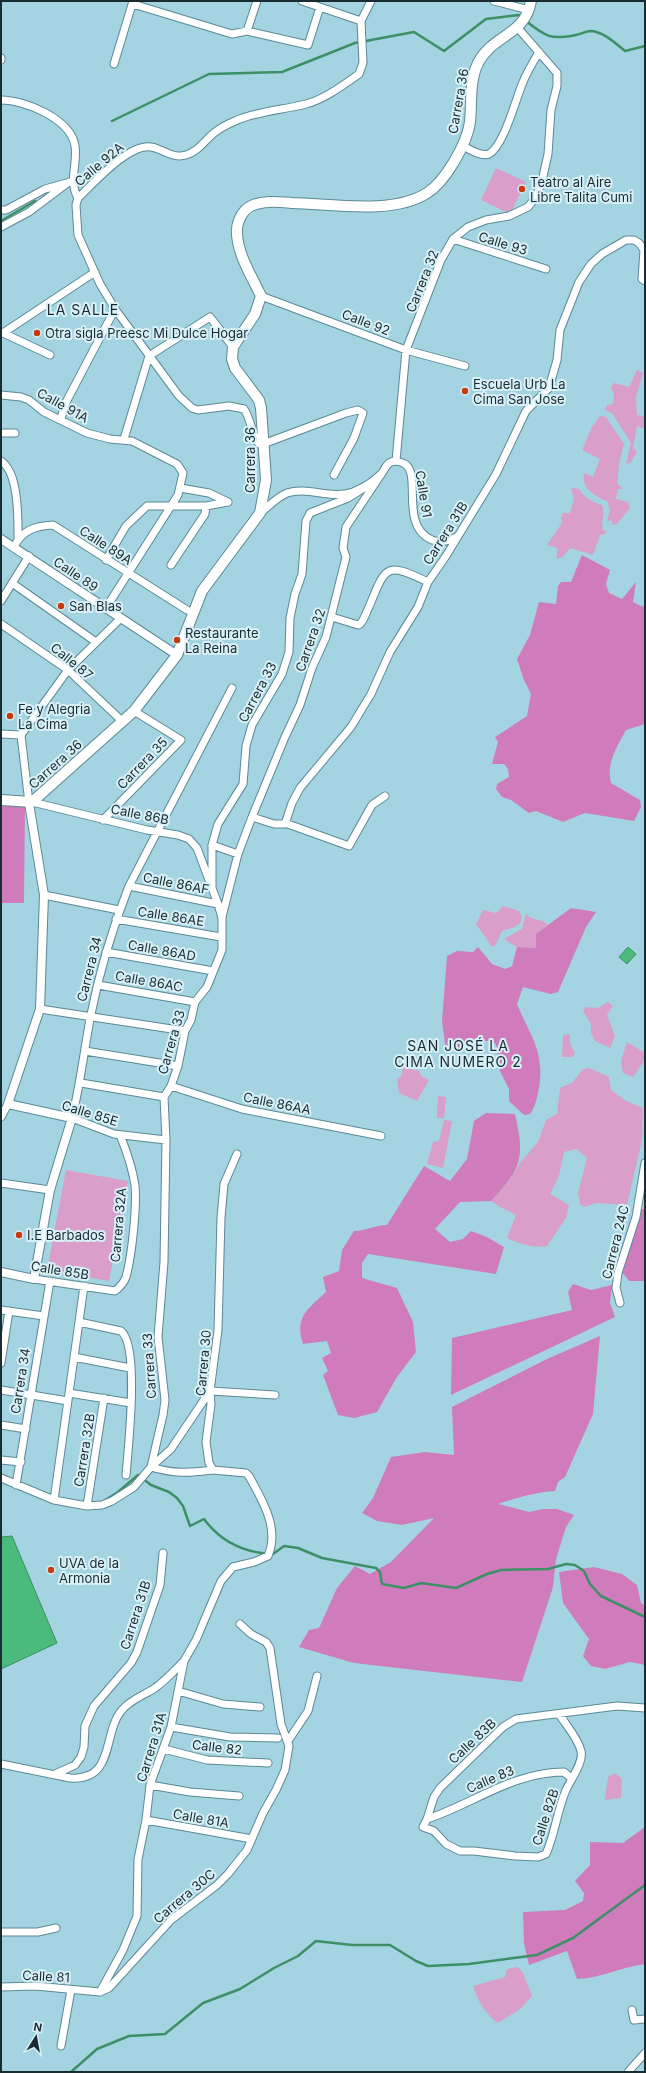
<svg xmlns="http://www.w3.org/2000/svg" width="646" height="2073" font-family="Inter,sans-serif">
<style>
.green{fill:#d99ec9}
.forest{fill:#d07bbc}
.water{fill:#4cb97d;stroke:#3d8f66}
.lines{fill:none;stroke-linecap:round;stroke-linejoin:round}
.stream{stroke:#3d8f66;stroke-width:2.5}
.minor-casing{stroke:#5b8995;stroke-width:9}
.tertiary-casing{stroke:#5b8995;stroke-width:10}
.secondary-casing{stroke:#5b8995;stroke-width:12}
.minor{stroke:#fff;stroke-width:7}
.tertiary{stroke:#fff;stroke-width:8}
.secondary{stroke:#fff;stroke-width:10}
.poi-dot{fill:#c43b0e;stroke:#d9f0f7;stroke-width:1.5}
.labels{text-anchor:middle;stroke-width:4;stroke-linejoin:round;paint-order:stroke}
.street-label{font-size:13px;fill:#192c31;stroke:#d9f0f7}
.poi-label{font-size:13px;fill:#192c31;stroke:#d9f0f7;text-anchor:start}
.neighbourhood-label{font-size:14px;letter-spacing:1px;fill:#192c31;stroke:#d9f0f7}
</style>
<rect width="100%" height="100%" fill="#a4d4e1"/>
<path class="green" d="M496,168L526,182L510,214L481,200Z
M637,370L643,373L636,397L637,415L645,417V429L637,426L633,448L637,452L631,462L626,464L631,443L612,413L605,410L607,405L613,404L614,395L611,387L614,383L629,387Z
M600,416L606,417L624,444L619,464L617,483L623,489H618L616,499L628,502L630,508L616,525L612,524L611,520L607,522L610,510L607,501C595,497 581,488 584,473L593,477L600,459L582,450L592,427Z
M571,488L579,489C585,498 592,502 602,505C606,513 600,521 603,530L606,531L605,534L600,535L593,555L570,548L563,557L557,559V548L547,545L562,523L561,518L563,513H570L574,499Z
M503,906L519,911C527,926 513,927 502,931L495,946L492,947L476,924L483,910L496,913Z
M526,914C532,921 542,918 548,925L536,934V948L517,947L504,939L522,929Z
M608,1002L613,1006L607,1015L615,1036L610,1048L595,1041L591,1033V1024L583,1011L585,1007L598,1008Z
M570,1034V1044L575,1053L573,1057H562L563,1035Z
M627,1042L645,1053L644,1061L633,1077L623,1073L621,1061Z
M403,1065H408L409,1069L419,1071L421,1076L429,1080L417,1101L399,1093L397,1079L402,1075Z
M589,1068L609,1077L611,1090L626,1101L643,1108L642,1140L627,1205L597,1203L584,1207L580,1204L578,1193L587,1158L576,1149L564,1152L559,1176L550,1194L569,1205L566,1218L547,1246C532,1248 520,1244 507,1238L516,1215L500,1207L491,1201L508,1182L520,1163L538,1142L546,1120L557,1114L560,1088L572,1083L583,1069Z
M438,1096L446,1097L444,1118H437Z
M444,1120L452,1121L443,1168L427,1164L433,1142L439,1141Z
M66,1170L128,1181L109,1281L47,1270Z
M615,1773L622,1779L621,1798L605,1800L608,1777Z
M518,1967L523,1973L532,1996L520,2009L498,2023C485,2014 478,2001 473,1986L505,1977L507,1969Z"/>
<path class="forest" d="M582,555L610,570L606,584L609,593L622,599L636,582L633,602L643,607L645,603V724L626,730C617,747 606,763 611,783L640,800L641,807L634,821L585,813L563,822L536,811L529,813L511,800L502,797L496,789L497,784L509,777L508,769L504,764H492L498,742L495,737L527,716L531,694L524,680L517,659L530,635L539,602L556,604L558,586L561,582H571Z
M1,802L25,806L24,903H1Z
M571,908L596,912L586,927L558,992L551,994L523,987L517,1004C530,1036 545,1051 539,1088C537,1097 536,1106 530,1114L524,1115L509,1101V1089L500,1071L496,1044L491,1041H481L478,1049L473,1047L446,1050L442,1022L447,956L457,951L473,952L478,947L492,964L505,969L512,966L517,947L536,948V934Z
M486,1113L515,1114C525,1158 522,1168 491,1201L460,1202L435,1229L450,1242L463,1239L471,1231L487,1237L504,1247L496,1274L368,1254L362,1263V1278L397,1288L413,1322L416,1352L397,1377L377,1412L354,1418L338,1415L323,1375L328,1371L322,1358L331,1353L327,1341L303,1344C294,1317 308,1309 326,1292L323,1277L339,1271L342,1250L354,1231C366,1231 375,1225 387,1225L424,1166L450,1181L467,1159L474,1121Z
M641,1209H645V1281H629L622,1272Z
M573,1284L591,1290L612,1285L610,1303L615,1317L451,1395L452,1338L572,1310L568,1292Z
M600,1336L593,1414L565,1477L558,1482L555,1491C535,1492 517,1498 498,1504L529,1512L543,1509H557L574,1515L566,1527L556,1559L553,1587L522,1682L354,1663L299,1647L309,1630L319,1628L337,1588L355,1566L370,1574L391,1562L434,1518L402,1525L377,1521L362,1513L373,1498L391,1457L425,1452L454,1455L452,1407L547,1359Z
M594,1567L622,1574L637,1585L641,1603L645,1606V1665L630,1662L605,1669L591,1666L583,1656L589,1639L563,1603L559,1572Z
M645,1827V1964C621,1967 602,1978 577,1979L567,1951L529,1965L524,1944L523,1912L565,1910L583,1901L584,1893L575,1881L590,1865V1842L623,1843Z"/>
<path class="water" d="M628,947L636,954L627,964L619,957Z
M12,1536L57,1643L1,1669V1537Z"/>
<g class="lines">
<path class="stream" d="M526,21C546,37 551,40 576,35C581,34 586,31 591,31C604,32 615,43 625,51L645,46
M112,121L209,74L282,72L355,43L414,32L444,51L486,19L519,15L523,17
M1,221L35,201
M104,1501L118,1492L138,1475L151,1485L169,1492L177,1498L183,1506L190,1526L204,1519C221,1542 244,1553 273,1554L284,1546L298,1548L322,1558L376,1568L380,1572L382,1584L404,1588L421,1583L456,1588L487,1574L501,1570L548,1569L566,1564L575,1565L584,1571L590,1584L601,1596L645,1617
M71,2072L97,2049L129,2036L165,2034L203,2003L240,1989L274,1968L298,1956L316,1941L352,1945H390L416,1961L428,1966L469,1964L537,1955L573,1938L645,1885"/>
<g class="minor-casing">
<path id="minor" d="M302,1L361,21
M494,1L529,10
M133,4L232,34L247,31L308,45L320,7
M247,31L257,1
M1,60V58
M114,64L133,1
M1,100C25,100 71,119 75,146C78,164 68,181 78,198
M463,146C469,149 481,157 489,154C504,146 516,98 523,82C527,72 533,62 539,52
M1,210H6L45,189L67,183
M1,227L29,212L69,182
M453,239L546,269
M261,296L406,350L465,366
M1,332L50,355
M3,333L95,272
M1,395L21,397L29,400L44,412L87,433L110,439L132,441L177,464L183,473L178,495L106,608
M61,420L64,406L115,309
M1,433H15
M124,439L149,356L210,317L233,347
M1,461C19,473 18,518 18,538
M396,461L406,350L441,260L453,239L468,227L486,220L509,216L528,207L536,197L542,181L548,154L551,110L557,86V73L517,27
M334,475L354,438L363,413L358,410L346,413L263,444H259C251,433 251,419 244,409L229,406L198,410L192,408L179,396L115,309L100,284L78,235L76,205L78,198C94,183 129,143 151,147C163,149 173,159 186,155C199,151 204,141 214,133C220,128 228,124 235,121C257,111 283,110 306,104C325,99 343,85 359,74L363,63L361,21L371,1
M180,488L209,493L228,502
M260,513C268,507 277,497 287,493C308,486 331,500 353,492C363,488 373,482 381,474C384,471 385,467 388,464C392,460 400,461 405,464C422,475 399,526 432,540C442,543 449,541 458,536
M14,547C22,530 35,526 53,525L187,610
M106,560L126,526L147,506H206L228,502
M171,565L205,514L206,506
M12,583L96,642
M1,601L29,556
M332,617L358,625L360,624C365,619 366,612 369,607C386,565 386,562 428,582
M1,624L68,670L123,722
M1,734L21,735
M29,803L21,735L68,670L121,618
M252,817L285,737L300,705L312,668L326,637L346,557L343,548L346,527L382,473
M103,820L181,740L134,711
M285,823L349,846L372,805L385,796
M212,845L238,854
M129,886L218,904
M212,888V845L218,824L243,784L246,746L252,725L282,674L289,652L290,618L295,594L302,574L306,521L310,513L348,498L364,488
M44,895L119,910
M222,917L238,854L252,817L274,824H285L292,803L300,788L351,727L371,694L390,652L418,607L428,582L446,556L496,474L526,411L549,388L557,360L560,330L579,282L591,264L602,254L626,240H634L639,243L644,250L642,279L645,281
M116,919L221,937
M106,952L213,971
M98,985L195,1002
M40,1009L185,1031
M85,1051L178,1066
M81,1083L164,1097
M171,1086L242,1109L381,1136
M1,1117L8,1104
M166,1140L114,1134L72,1118C80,1085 84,1052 90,1019C99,973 112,929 129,886L232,688
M1,1183L50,1190
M34,1279L115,1291C120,1287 124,1283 126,1277C132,1255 137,1207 135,1185C132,1167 127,1152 120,1135
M620,1303L616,1288L618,1273L636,1217L645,1163
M1,1310L44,1316
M79,1322L121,1331C140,1346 128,1449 126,1475
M74,1357L130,1368
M1,1363L9,1311
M1,1390L68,1401
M69,1393L131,1403
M1,1425L26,1429
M1,1460L21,1462
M151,1467L171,1449L210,1391L275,1395
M151,1467C174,1474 189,1473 213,1470
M1,1478L54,1500L87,1506L102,1505L112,1501L134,1487L151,1467L163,1415L165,1400L158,1337L164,1262L166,1140L164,1097L171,1086L178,1066L185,1031L191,1020L195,1002L207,987L222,950V918L218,904L197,848L189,839L178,835L147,830L32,802
M16,1485L50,1281
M54,1500L84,1286
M87,1506L104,1398
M178,1691L223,1704L260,1707
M559,1714C566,1725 578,1738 581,1751C584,1762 571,1779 566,1790C557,1811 555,1834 546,1854L538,1857L515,1856L474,1851H460L446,1844L434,1831L423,1827L427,1819C473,1804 513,1772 564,1772L571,1778
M171,1727L230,1737L278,1738
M288,1741L308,1711L317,1676
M164,1749L207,1760L268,1763
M1,1764L70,1778C116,1781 102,1733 122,1710C131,1699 143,1696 155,1688C166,1680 175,1670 184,1661
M55,1774L75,1765L81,1757L84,1747L85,1726L94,1706L131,1663L137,1652L160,1585L163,1553
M150,1785L190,1792L239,1796
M427,1819L434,1797L440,1788L503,1727L516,1719L617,1706L645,1708
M146,1820L252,1839
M1,1932H38L56,1928
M1,1987L35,1986L100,1992L109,1988L171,1920L217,1885L228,1874L247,1850L263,1813L276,1790L285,1770L289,1746L281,1724L270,1648L266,1642L251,1634L240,1624
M100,1992L123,1950L137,1916L138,1859L146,1820L150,1785L171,1727L184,1661L196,1640L221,1581L233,1567L254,1562L268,1556C280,1528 262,1500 249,1476L246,1473L213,1470L209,1463L206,1442L211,1404L210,1391L218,1330L221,1218L224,1184L237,1154
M632,2010L634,2020L645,2019
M61,2046L71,1990
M628,2072L645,2053"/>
</g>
<g class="tertiary-casing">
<path id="tertiary" d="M1,539L177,655
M1,1272L34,1279L50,1190L72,1118L8,1104L40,1009L44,895L29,803"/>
</g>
<g class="secondary-casing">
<path id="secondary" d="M1,800L32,802L134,711L177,655L202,591L260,513L266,480L261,408L259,400L235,368L232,359L233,347L255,314L261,296C252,277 238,255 237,234C236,224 241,211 251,206C263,200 280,202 293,203C332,204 393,215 427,193C445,182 467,144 470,122C472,103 469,82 478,63C493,34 525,36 531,1"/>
</g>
<use href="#minor" class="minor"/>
<use href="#tertiary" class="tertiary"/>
<use href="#secondary" class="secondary"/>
</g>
<g class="poi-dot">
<circle cx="522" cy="189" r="4"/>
<circle cx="37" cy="333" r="4"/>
<circle cx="465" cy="391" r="4"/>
<circle cx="61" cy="606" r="4"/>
<circle cx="177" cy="640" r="4"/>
<circle cx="10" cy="716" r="4"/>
<circle cx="19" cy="1235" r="4"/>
<circle cx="51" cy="1570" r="4"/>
</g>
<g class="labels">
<g class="street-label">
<text transform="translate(458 101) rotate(-80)" y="5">Carrera 36</text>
<text transform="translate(99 164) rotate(-40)" y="5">Calle 92A</text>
<text transform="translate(503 243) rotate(17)" y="5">Calle 93</text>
<text transform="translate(422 281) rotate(-68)" y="5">Carrera 32</text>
<text transform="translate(366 322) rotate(21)" y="5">Calle 92</text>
<text transform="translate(63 405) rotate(29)" y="5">Calle 91A</text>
<text transform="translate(250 460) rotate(-90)" y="5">Carrera 36</text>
<text transform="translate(424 494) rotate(81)" y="5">Calle 91</text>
<text transform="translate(445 533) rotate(-58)" y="5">Carrera 31B</text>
<text transform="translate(106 545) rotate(33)" y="5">Calle 89A</text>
<text transform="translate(76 574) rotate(34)" y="5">Calle 89</text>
<text transform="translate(310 640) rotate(-71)" y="5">Carrera 32</text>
<text transform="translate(72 661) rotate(39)" y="5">Calle 87</text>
<text transform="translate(257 692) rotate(-62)" y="5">Carrera 33</text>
<text transform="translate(142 763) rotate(-46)" y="5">Carrera 35</text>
<text transform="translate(55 764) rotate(-42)" y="5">Carrera 36</text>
<text transform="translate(140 814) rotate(11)" y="5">Calle 86B</text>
<text transform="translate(176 883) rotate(11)" y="5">Calle 86AF</text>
<text transform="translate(171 916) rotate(9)" y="5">Calle 86AE</text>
<text transform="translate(162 950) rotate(10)" y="5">Calle 86AD</text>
<text transform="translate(89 969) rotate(-76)" y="5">Carrera 34</text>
<text transform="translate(149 981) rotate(10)" y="5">Calle 86AC</text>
<text transform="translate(171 1042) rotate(-74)" y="5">Carrera 33</text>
<text transform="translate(277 1103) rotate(11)" y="5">Calle 86AA</text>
<text transform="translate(90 1113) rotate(17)" y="5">Calle 85E</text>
<text transform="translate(118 1225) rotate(-85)" y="5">Carrera 32A</text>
<text transform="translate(615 1242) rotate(-76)" y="5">Carrera 24C</text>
<text transform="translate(60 1270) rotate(9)" y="5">Calle 85B</text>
<text transform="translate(203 1363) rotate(-85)" y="5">Carrera 30</text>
<text transform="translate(149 1366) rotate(-94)" y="5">Carrera 33</text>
<text transform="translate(20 1381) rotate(-81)" y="5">Carrera 34</text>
<text transform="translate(84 1450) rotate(-81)" y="5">Carrera 32B</text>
<text transform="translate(135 1615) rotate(-72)" y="5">Carrera 31B</text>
<text transform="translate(472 1741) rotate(-43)" y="5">Calle 83B</text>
<text transform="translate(151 1747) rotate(-73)" y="5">Carrera 31A</text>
<text transform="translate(217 1747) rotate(7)" y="5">Calle 82</text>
<text transform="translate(490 1779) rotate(-23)" y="5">Calle 83</text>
<text transform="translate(545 1817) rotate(-72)" y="5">Calle 82B</text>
<text transform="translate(201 1818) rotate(10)" y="5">Calle 81A</text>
<text transform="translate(184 1896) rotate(-40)" y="5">Carrera 30C</text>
<text transform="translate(46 1976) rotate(3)" y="5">Calle 81</text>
</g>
<g class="poi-label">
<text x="530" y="187">Teatro al Aire<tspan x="530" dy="15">Libre Talita Cumi</tspan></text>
<text x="45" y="338">Otra sigla Preesc Mi Dulce Hogar</text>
<text x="473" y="389">Escuela Urb La<tspan x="473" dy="15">Cima San Jose</tspan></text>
<text x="69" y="611">San Blas</text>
<text x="185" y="638">Restaurante<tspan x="185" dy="15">La Reina</tspan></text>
<text x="18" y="714">Fe y Alegria<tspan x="18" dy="15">La Cima</tspan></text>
<text x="27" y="1240">I.E Barbados</text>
<text x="59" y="1568">UVA de la<tspan x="59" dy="15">Armonia</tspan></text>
</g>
<g class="neighbourhood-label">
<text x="83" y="315">LA SALLE</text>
<text x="458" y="1051">SAN JOSÉ LA<tspan x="458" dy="16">CIMA NUMERO 2</tspan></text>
</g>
</g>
<rect width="646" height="2073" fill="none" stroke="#192c31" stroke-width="4"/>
<g transform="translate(36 2037) rotate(11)" stroke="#d9f0f7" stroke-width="3" paint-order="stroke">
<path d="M0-3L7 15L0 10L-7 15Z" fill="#192c31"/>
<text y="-6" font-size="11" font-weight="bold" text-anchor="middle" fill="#192c31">N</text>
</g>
</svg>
